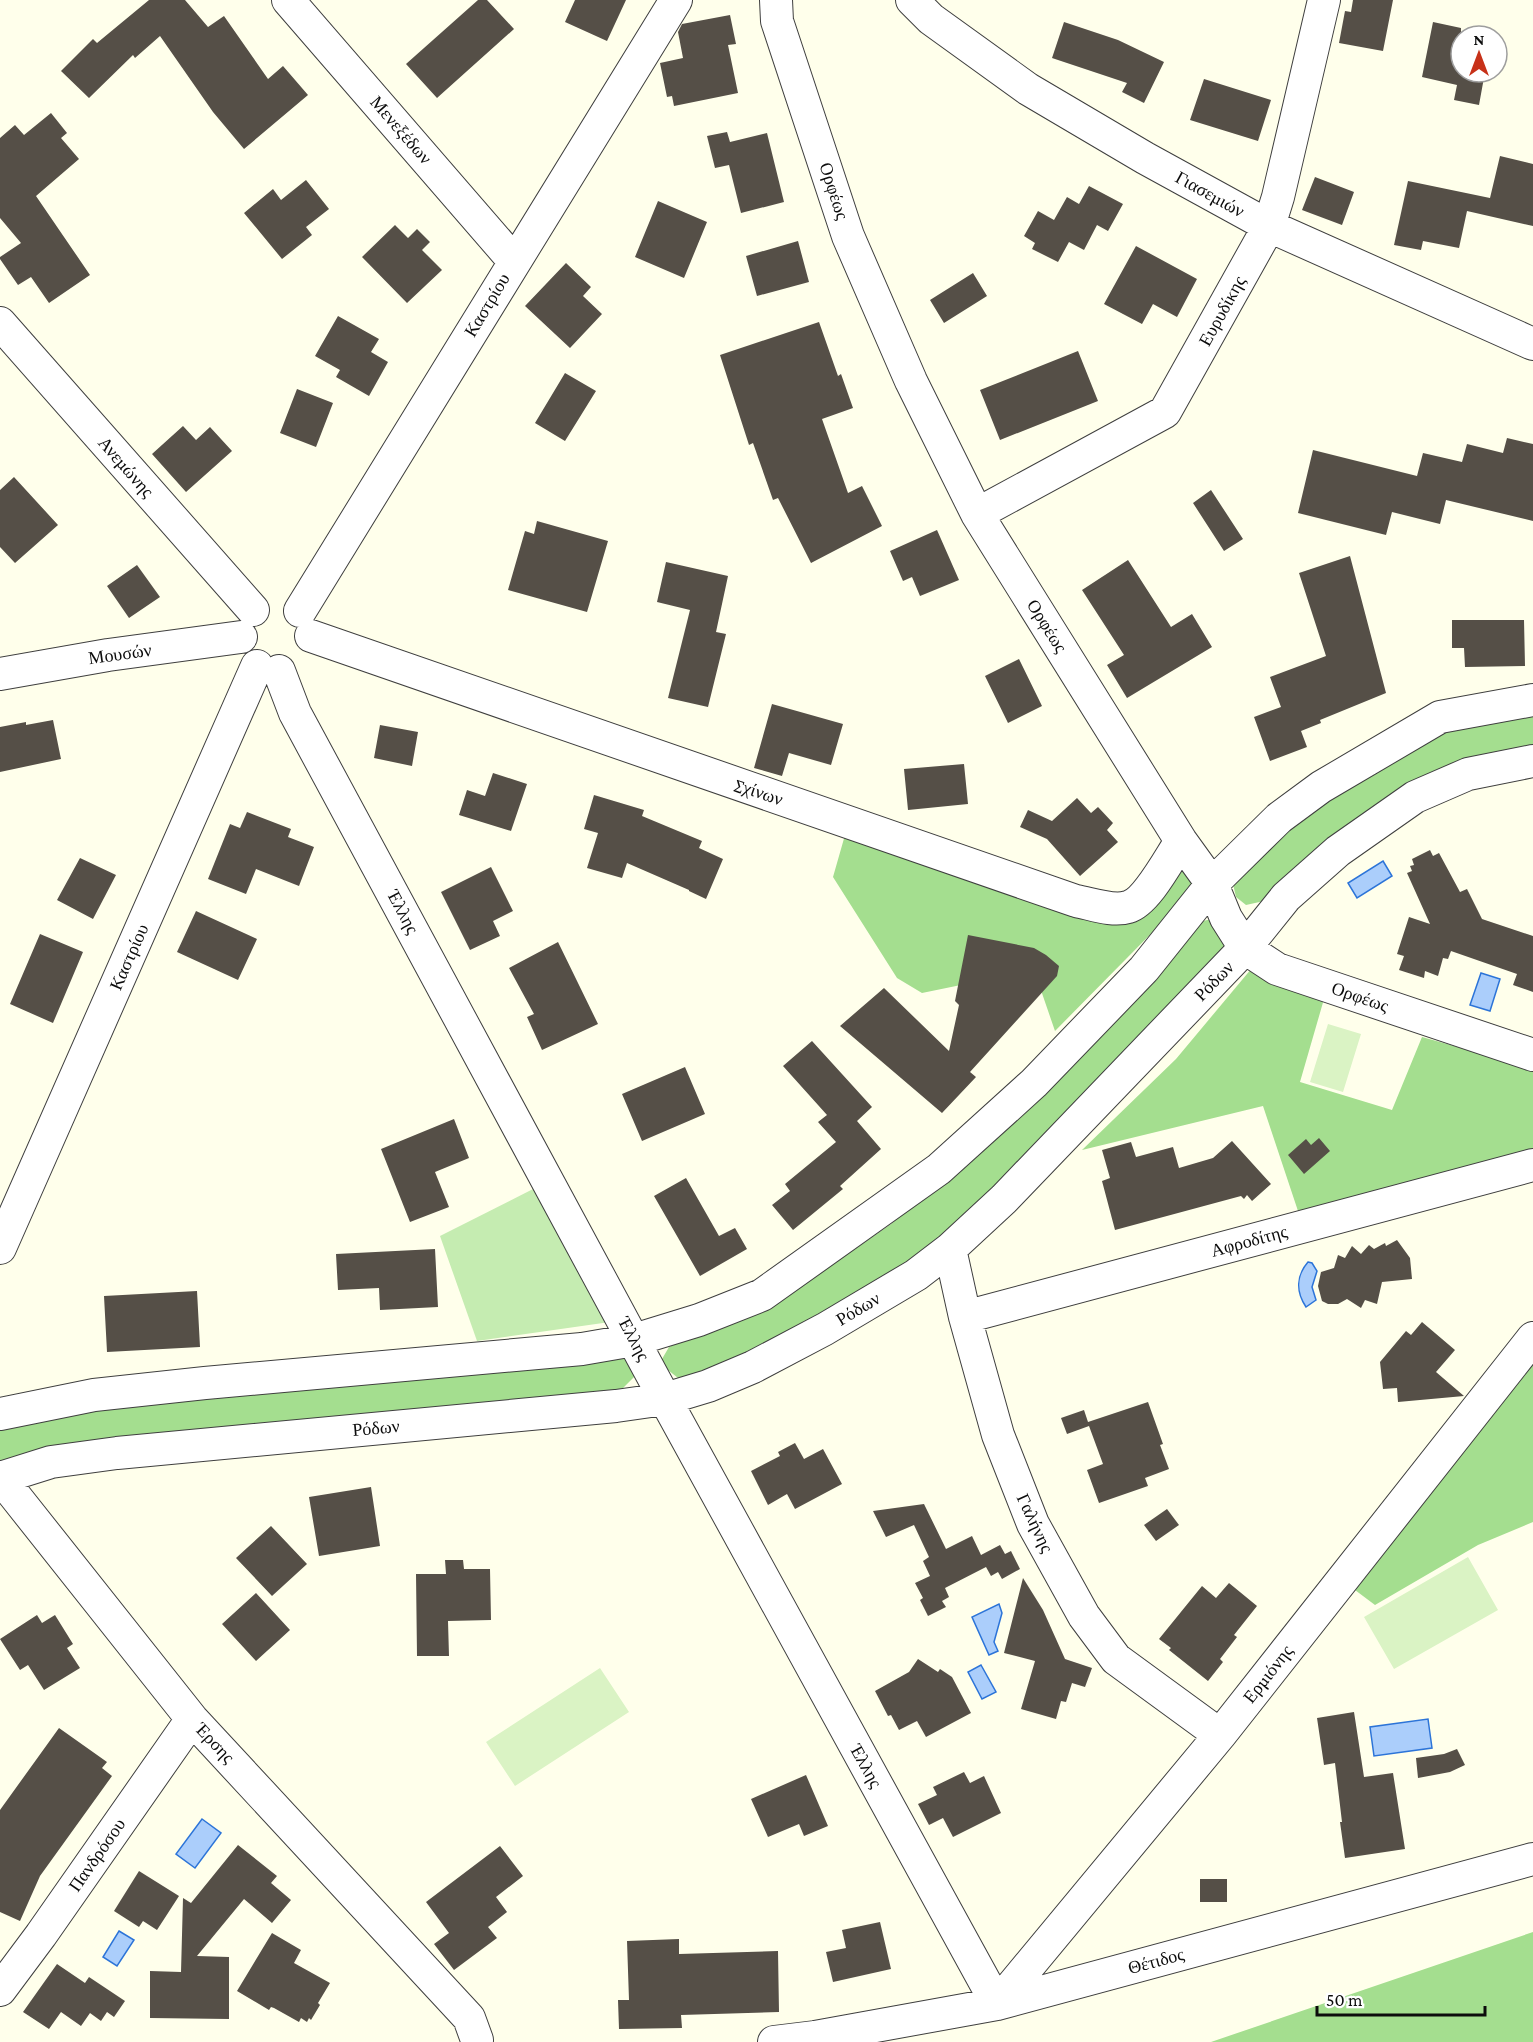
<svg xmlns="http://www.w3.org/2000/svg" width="1533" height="2042" font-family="'Crimson Pro',serif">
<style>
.green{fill:#c5ecb1}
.forest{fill:#a4de8f}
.pitch{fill:#daf3c4}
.water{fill:#abcefb;stroke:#2c74d8;stroke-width:1.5}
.building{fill:#554f47}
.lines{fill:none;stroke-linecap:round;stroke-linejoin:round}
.minor-casing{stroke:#3f3f3f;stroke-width:34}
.minor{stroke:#fff;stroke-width:32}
.labels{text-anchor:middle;stroke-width:6;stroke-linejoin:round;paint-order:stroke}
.street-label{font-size:18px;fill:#0c0c0c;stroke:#fff}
</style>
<rect width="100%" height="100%" fill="#ffffeb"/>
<path class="green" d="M537,1187L610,1322L477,1341L440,1236Z"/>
<path class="forest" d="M1533,712V750L1478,759L1264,901L1246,905L1236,897L1233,884L1240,869L1328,795L1413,742L1467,722Z
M845,835L1080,917L1182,862L1198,886L1055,1031L1034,970L922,993L897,978L833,877Z
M1207,920H1220L1228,947L985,1199L914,1259L813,1325L702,1378H678L668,1370L662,1359L669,1347L795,1290L891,1224L974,1154L1197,923Z
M1252,968L1324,999L1300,1082L1392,1110L1422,1037L1533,1068V1155L1300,1217L1263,1106L1082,1150L1176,1059Z
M1533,1352V1522L1478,1545L1375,1605L1347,1584Z
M616,1354L632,1361L635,1376L623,1388L598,1395L0,1462V1425L117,1404Z
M1533,1932V2042H1211Z"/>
<path class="pitch" d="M1328,1024L1361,1034L1343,1092L1310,1082Z
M1468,1557L1498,1610L1394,1669L1364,1617Z
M600,1668L629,1712L515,1786L486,1742Z"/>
<path class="water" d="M1383,861L1392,876L1357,898L1348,883Z
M1481,973L1500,979L1490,1011L1470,1005Z
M1308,1262L1312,1263L1317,1271L1312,1287L1316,1300L1306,1307C1296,1292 1296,1276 1308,1262Z
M999,1604L1002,1613L994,1642L998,1651L989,1655L972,1617Z
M981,1665L996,1692L982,1699L968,1672Z
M1428,1719L1432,1748L1374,1756L1370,1727Z
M202,1819L221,1833L195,1868L176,1854Z
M119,1931L134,1940L117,1966L103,1957Z"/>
<path class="building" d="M149,0H185L208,27L224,16L268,79L283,66L308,95L244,149L213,112L160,36L135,58L133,55L89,98L61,71L93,39L97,43Z
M478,0H487L514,29L437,98L406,64Z
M575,0H626L607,41L565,22Z
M1353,0H1393L1383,51L1339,43L1345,11L1351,12Z
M730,15L736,44L728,45L738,93L674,106L672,96L667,97L660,63L683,58L678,32L682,24Z
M1064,22L1118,40L1164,62L1144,103L1122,92L1127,83L1052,58Z
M1433,22L1461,28V72H1485L1479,105L1454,100L1457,85L1422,77Z
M1204,79L1271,100L1258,141L1190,120Z
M51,113L67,133L61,138L79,159L36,196L90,275L49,303L31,277L18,285L0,259V257L21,243L0,218V138L15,125L24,135Z
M727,132L730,142L767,133L784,202L741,213L729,165L715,168L707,136Z
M1500,156L1533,164V226L1467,211L1459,248L1423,241L1421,250L1394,245L1408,181L1490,198Z
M1315,177L1354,192L1342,225L1302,210Z
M306,180L329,209L306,227L312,235L282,259L244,213L273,189L281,200Z
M1089,186L1123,204L1108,231L1097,225L1084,250L1069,242L1058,262L1032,249L1035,243L1024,236L1038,211L1054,220L1067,197L1079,204Z
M658,201L707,222L684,278L635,257Z
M395,225L408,238L417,229L430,242L422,250L442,270L407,303L362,257Z
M798,241L809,282L757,296L746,256Z
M1136,246L1197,279L1177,317L1153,304L1142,324L1104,304Z
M566,263L591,287L583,296L602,314L570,348L525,306Z
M973,273L987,296L944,323L930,300Z
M338,316L379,339L371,352L388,362L369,396L336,377L340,370L315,356Z
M819,322L838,376L841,374L853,408L822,419L848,493L862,486L882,526L811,563L778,498L773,500L753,443L749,445L720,355Z
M1078,351L1098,401L1000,440L980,390Z
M565,373L596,391L565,441L535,423Z
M297,389L333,403L316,447L280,433Z
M183,426L196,440L210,427L232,451L186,492L152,454Z
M1507,438L1533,444V521L1446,500L1440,524L1392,512L1386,535L1298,513L1313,450L1417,476L1423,453L1462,462L1467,444L1503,453Z
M14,477L58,525L15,563L0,547V490Z
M1211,490L1243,539L1224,551L1193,503Z
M537,521L608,541L587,612L508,590L525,531L534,534Z
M937,530L959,580L920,596L912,577L903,581L890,551Z
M1350,556L1386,693L1320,720L1321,723L1301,731L1307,747L1270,761L1254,717L1281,707L1270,677L1326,656L1299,573Z
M1128,560L1171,627L1192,614L1212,647L1127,698L1107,665L1124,655L1082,590Z
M666,562L728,576L716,632L726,634L708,707L668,698L690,610L657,602Z
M137,565L160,597L129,618L107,586Z
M1452,620H1524L1525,666L1465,667L1464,648H1452Z
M1019,659L1042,706L1008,723L985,676Z
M772,704L843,724L831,765L789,753L782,776L754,768Z
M53,720L61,759L0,772V727L26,722V725Z
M380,725L418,732L412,766L374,758Z
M964,764L968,804L908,810L904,769Z
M493,773L527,784L511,831L459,815L467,790L485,796Z
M594,795L644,810L642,816L702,841L699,848L723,859L706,899L689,891V890L627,863L622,878L587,868L598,833L584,829Z
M1077,798L1091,813L1098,807L1113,823L1107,830L1118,842L1080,876L1047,839L1020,827L1028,810L1052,821Z
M247,812L291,829L288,837L314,847L299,886L256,869L246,894L208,879L230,824L240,828Z
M1430,850L1433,856L1439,853L1460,892L1467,889L1482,919L1533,936V992L1513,985L1517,974L1451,951L1448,959L1443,958L1438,976L1425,971L1424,978L1399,970L1404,956L1397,954L1409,917L1430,924L1407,873L1412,871L1410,866L1414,865L1412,859Z
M80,858L116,875L93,919L57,900Z
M491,867L513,911L493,921L500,936L470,950L441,892Z
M196,911L257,939L238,980L177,952Z
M40,934L83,952L53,1023L10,1004Z
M968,935L1034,948L1046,955L1059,966L1057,976L970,1072L976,1077L942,1113L840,1026L884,988L949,1051L959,1005L955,1001Z
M558,942L598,1024L542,1050L527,1017L534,1014L509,968Z
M812,1041L872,1107L857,1121L881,1149L840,1186L843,1189L793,1230L772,1205L790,1191L785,1184L836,1142L818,1122L827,1115L783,1066Z
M685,1067L705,1114L642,1141L622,1094Z
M454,1119L469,1158L435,1172L449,1207L410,1222L381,1149Z
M1319,1138L1330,1151L1304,1174L1288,1155L1306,1139L1311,1145Z
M1232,1141L1271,1184L1252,1201L1247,1195L1244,1199L1241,1196L1115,1230L1102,1181L1110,1178L1102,1150L1131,1142L1136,1157L1173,1147L1179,1168L1213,1158Z
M686,1178L719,1236L735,1228L747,1249L700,1276L654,1196Z
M1397,1240L1410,1258L1412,1279L1382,1282L1377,1304L1365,1300L1361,1308L1347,1299L1338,1304H1328L1322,1301L1318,1286L1321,1272L1334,1268L1338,1255L1345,1258L1352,1246L1361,1254L1369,1245L1374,1249L1385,1243L1386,1246Z
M435,1249L438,1307L380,1310L379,1288L338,1290L336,1254Z
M197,1291L200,1347L107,1352L104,1296Z
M1422,1322L1455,1350L1436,1372L1464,1396L1398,1402L1397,1388L1383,1389L1380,1362L1406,1331L1411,1335Z
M1148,1402L1163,1444L1160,1445L1169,1469L1145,1478L1148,1486L1099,1503L1087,1470L1103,1464L1089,1426L1067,1434L1061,1418L1084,1410L1088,1422Z
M795,1443L804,1459L823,1449L842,1484L795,1509L787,1494L768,1505L751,1471L780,1456L778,1452Z
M371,1487L380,1546L319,1556L309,1497Z
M924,1504L946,1549L972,1536L981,1555L1000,1545L1005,1554L1011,1551L1020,1569L1002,1579L998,1572L991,1576L986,1567L945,1588L949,1597L942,1601L946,1607L928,1616L920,1600L923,1598L915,1583L930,1576L923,1561L929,1557L914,1525L886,1537L873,1511Z
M1167,1509L1179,1525L1156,1541L1144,1525Z
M271,1526L307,1564L272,1596L236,1558Z
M445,1560H463L464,1569H490L491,1620L448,1621L449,1656H417L416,1574H446Z
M1023,1578L1043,1610L1065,1659L1092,1668L1085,1687L1072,1683L1066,1702L1061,1701L1056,1719L1021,1709L1035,1661L1004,1653Z
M1229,1583L1257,1606L1234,1635L1237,1637L1220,1659L1223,1662L1208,1681L1169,1650L1171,1648L1159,1639L1202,1586L1216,1598Z
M256,1593L290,1630L256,1661L222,1624Z
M37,1615L42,1623L55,1615L73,1644L67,1648L80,1668L44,1690L28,1665L20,1670L0,1639Z
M918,1659L938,1672L940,1669L952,1677L971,1713L926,1737L917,1721L899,1730L891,1715L888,1716L875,1691L909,1672Z
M1354,1712L1364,1777L1393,1773L1405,1849L1345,1858L1340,1822H1342L1335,1763L1324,1765L1317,1718Z
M59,1728L107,1762L102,1768L112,1776L40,1876L20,1921L0,1912V1810Z
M1457,1749L1465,1765L1450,1772L1418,1778L1416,1758L1444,1754Z
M964,1772L970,1783L984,1776L1001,1813L953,1837L943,1818L929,1825L918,1804L937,1795L933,1787Z
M806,1775L828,1826L804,1836L799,1824L768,1837L751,1799Z
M238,1845L277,1876L271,1883L291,1900L272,1923L244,1899L197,1956L229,1957V2019L150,2018V1971L181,1972L183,1898L191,1903Z
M500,1846L523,1876L496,1897L507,1912L488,1927L497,1938L454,1970L434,1944L449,1933L426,1902Z
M139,1871L179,1896L157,1930L143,1921L139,1927L114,1911Z
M1200,1879H1227V1902H1200Z
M880,1922L891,1969L833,1982L826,1952L846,1948L842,1930Z
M272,1933L301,1950L294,1963L330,1983L318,2003L320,2005L311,2020L309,2018L307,2022L301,2018L299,2022L274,2008L271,2007L269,2010L237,1991Z
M679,1939V1954L778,1951L779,2012L681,2015L682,2028L619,2029L618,2000H629L627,1941Z
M57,1964L85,1983L89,1977L125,2001L114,2017L107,2012L101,2021L90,2013L81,2026L61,2012L49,2029L23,2012Z"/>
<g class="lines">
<g class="minor-casing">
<path id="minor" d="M288,0L514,261
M776,0L777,21L848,236L911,381L977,514L1181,841L1212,884L1226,918L1245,948L1277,969L1533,1055
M912,0L931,19L1028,89L1145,158L1269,226L1533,344
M0,323L253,610
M977,514L1165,412L1269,226L1278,197L1324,0
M300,611L676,0
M311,636L1076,901C1092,904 1113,912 1128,907C1147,902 1170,857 1181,841
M279,671L295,713L665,1399L997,2004L1220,1735L1533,1338
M0,674L108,655L241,637
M0,1248L257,666
M950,1249L965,1317L998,1435L1033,1524L1084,1616L1116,1659L1220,1735
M965,1317L1533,1165
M0,1414L94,1395L205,1383L582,1349L634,1340L699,1320L762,1295L939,1169L1034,1083L1144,969L1212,884L1279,818L1321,787L1440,717L1533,700
M0,1477L192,1719L469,2018L477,2040
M0,1478L51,1462L117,1453L616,1406L665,1399L708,1386L753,1367L825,1329L916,1275L950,1249L1004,1199L1245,948L1286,897L1338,851L1415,797L1468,774L1533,761
M0,1990L41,1935L192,1719
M774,2042L815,2037L997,2004L1533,1859"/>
</g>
<use href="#minor" class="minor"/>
</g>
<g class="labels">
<g class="street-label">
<text transform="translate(401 130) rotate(49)" y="6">Μενεξέδων</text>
<text transform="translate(834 191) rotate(72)" y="6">Ορφέως</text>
<text transform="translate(1210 194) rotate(29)" y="6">Γιασεμιών</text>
<text transform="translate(487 305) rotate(-59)" y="6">Καστρίου</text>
<text transform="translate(1222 311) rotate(-61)" y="6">Ευρυδίκης</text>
<text transform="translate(126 467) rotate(49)" y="6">Ανεμώνης</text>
<text transform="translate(1047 626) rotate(58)" y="6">Ορφέως</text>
<text transform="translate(120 654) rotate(-8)" y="6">Μουσών</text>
<text transform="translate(759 792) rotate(19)" y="6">Σχίνων</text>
<text transform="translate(403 912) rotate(62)" y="6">Έλλης</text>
<text transform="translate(129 957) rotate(-66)" y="6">Καστρίου</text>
<text transform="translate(1214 981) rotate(-46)" y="6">Ρόδων</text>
<text transform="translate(1360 997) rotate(19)" y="6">Ορφέως</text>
<text transform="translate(1249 1241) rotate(-15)" y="6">Αφροδίτης</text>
<text transform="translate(858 1309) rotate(-31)" y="6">Ρόδων</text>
<text transform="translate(634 1339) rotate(62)" y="6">Έλλης</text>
<text transform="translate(376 1428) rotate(-5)" y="6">Ρόδων</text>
<text transform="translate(1035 1523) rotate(65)" y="6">Γαλήνης</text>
<text transform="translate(1268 1674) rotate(-52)" y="6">Ερμιόνης</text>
<text transform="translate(215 1743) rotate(47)" y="6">Έρσης</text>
<text transform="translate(866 1766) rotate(61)" y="6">Έλλης</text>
<text transform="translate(97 1855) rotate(-55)" y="6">Πανδρόσου</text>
<text transform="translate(1156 1961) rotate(-15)" y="6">Θέτιδος</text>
</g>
</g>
<g transform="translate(1479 54)"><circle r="28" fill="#ffffff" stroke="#9e9e9e" stroke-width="1.5"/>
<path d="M0-4.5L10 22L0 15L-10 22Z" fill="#c73119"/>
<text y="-9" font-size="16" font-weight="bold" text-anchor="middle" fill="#0c0c0c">N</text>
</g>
<path d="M1317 2006v9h168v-9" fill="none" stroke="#0c0c0c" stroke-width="3"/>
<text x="1326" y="2006" font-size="18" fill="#0c0c0c" stroke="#ffffff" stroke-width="4.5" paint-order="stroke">50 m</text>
</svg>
